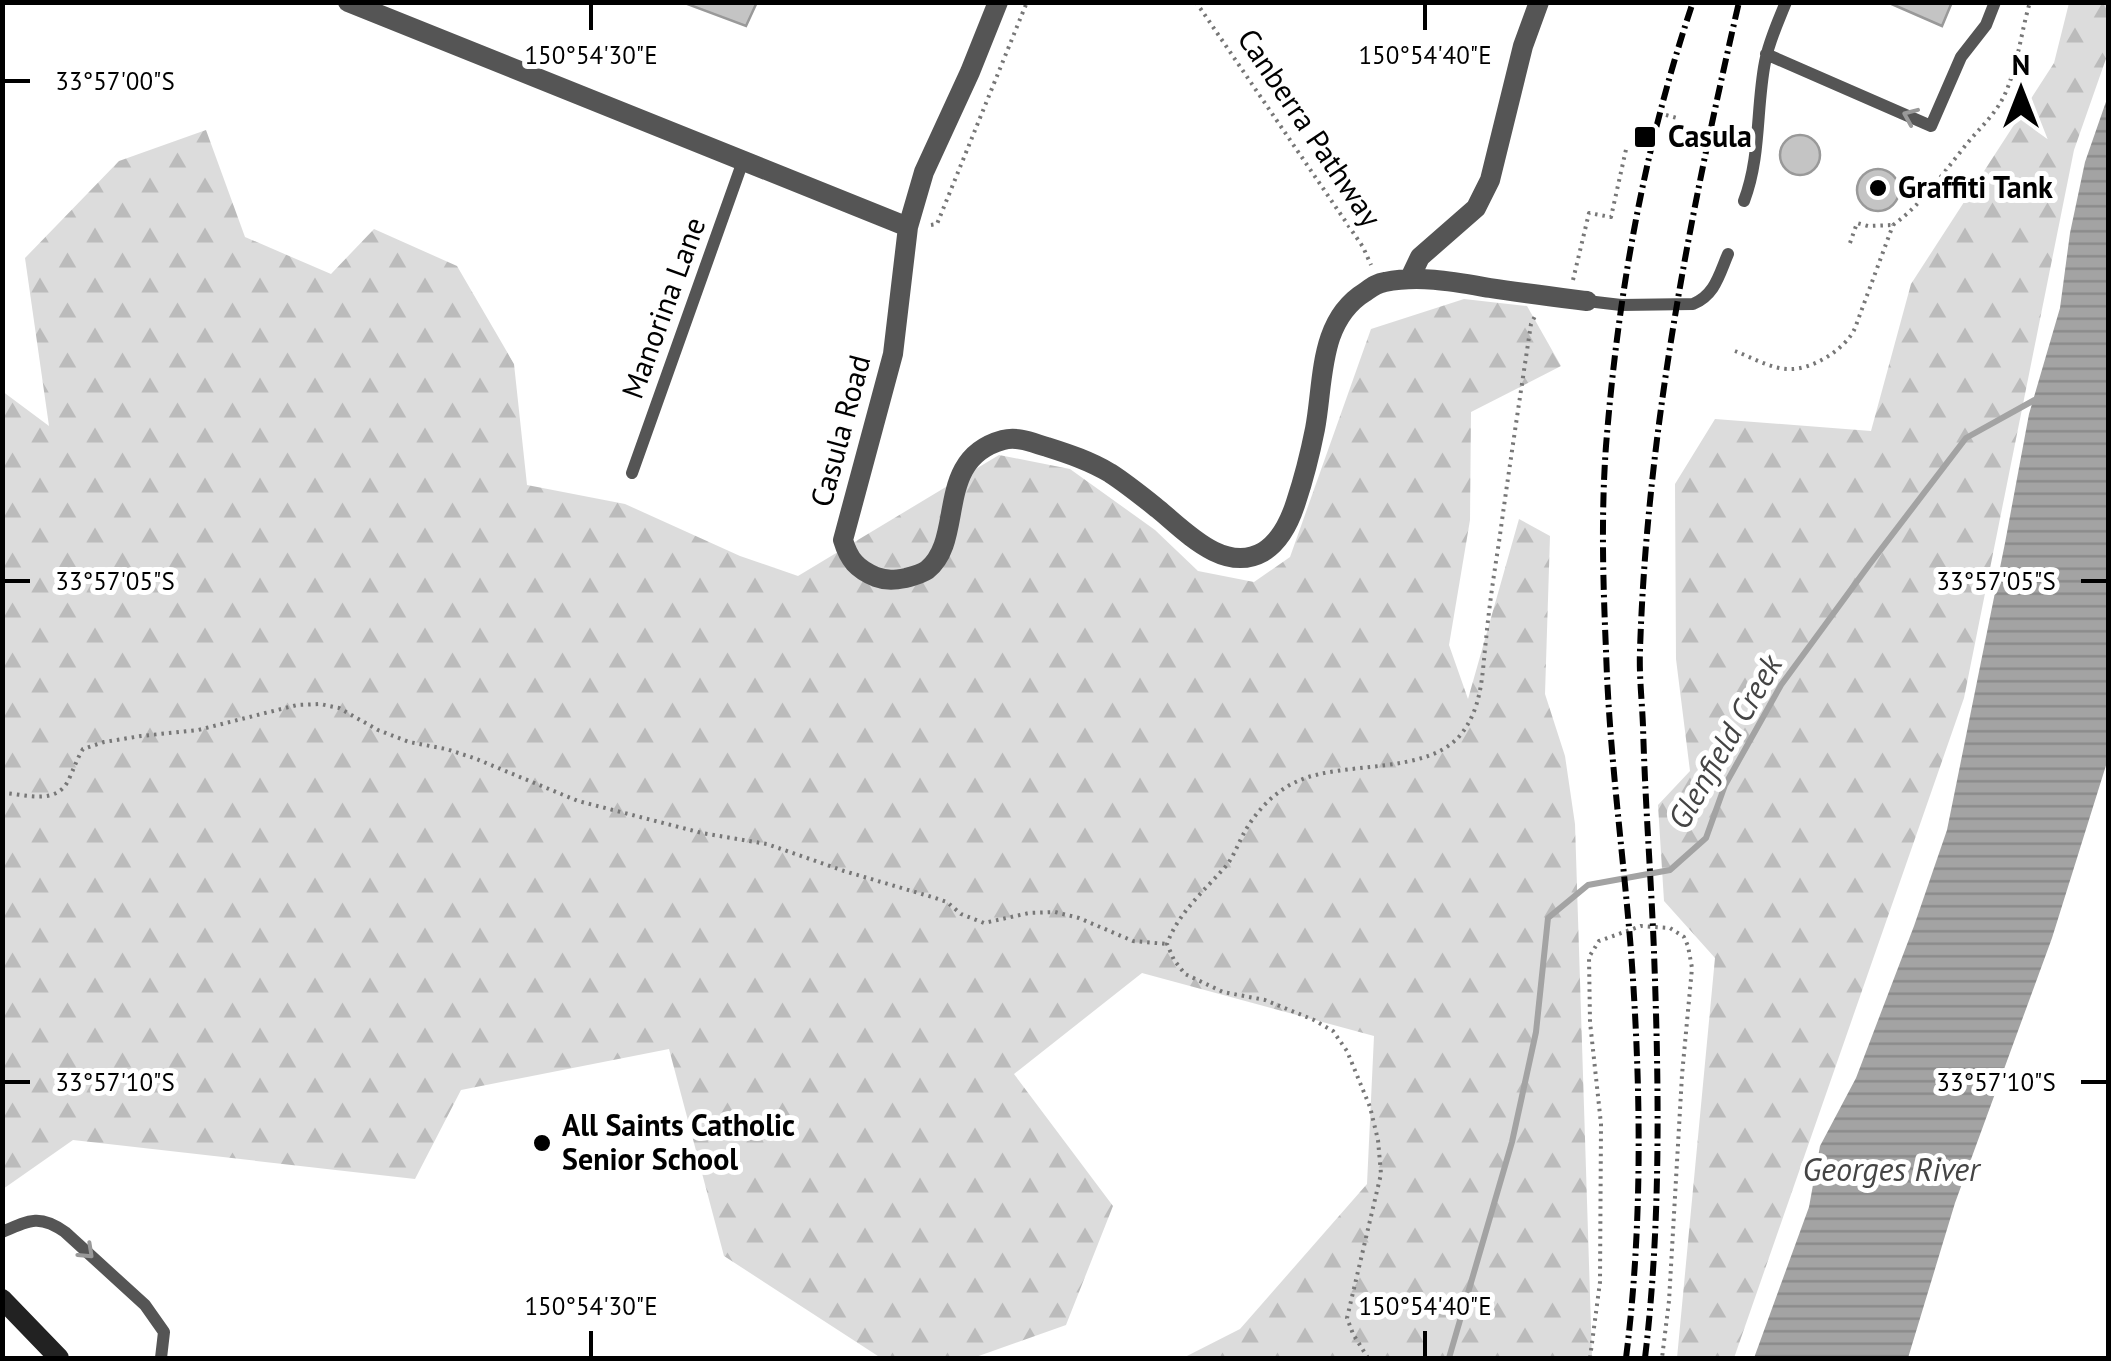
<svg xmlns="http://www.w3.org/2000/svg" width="2111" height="1361" font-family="'PT Sans',sans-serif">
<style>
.forest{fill:url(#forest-firs)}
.water{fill:url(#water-rules)}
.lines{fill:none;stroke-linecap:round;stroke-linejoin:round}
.stream{stroke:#a3a3a3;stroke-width:6}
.building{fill:#c4c4c4;stroke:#999;stroke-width:2.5}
.path{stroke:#777;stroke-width:4;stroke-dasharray:2.5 5;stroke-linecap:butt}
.lane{stroke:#555;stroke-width:12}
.street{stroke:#555;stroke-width:20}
.secondary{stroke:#222;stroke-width:20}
.rail{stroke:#000;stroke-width:6;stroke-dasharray:15 5 2.5 5;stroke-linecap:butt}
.oneway{stroke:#999}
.ticks{fill:none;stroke:#000;stroke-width:4}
.poi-dot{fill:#000;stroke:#fff;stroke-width:4}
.labels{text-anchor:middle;stroke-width:10;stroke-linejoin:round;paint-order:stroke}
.street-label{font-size:30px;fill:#000;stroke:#fff}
.poi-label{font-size:30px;font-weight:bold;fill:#000;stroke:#fff;text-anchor:start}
.water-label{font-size:32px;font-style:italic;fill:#444;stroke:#fff}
.ticks-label{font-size:25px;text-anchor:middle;fill:#000;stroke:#fff;stroke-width:10;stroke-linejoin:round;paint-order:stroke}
</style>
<defs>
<pattern id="forest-firs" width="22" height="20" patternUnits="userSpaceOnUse" patternTransform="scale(2.5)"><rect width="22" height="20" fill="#dcdcdc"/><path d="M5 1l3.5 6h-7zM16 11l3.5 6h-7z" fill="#bbb"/></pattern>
<pattern id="water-rules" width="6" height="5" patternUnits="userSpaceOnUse" patternTransform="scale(2.5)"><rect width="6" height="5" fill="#a3a3a3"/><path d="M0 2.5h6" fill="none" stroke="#8b8b8b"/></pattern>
</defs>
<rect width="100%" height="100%" fill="#fff"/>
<path class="forest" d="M2069,3H2108V53L2074,150L1964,698L1734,1358H1677L1715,958L1664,901L1658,805L1690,771L1676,659L1675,484L1715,419L1871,431L1911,284L2054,63Z
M206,130L245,237L331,274L374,229L457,266L514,364L527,485L625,504L740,556L798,576L999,455L1070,469L1155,530L1198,571L1254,582L1290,557L1371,329L1464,299L1527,306L1561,366L1471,412L1470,520L1449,645L1468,699L1519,519L1550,536L1545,694L1565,756L1575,824L1592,1358H1183L1240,1329L1367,1184L1374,1036L1142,973L1014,1074L1113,1206L1066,1325L973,1358H881L724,1256L669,1049L461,1090L415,1179L73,1140L3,1189L2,391L49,426L25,258L119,161Z"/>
<path class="water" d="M2108,96V759L2052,938L1955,1203L1908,1358H1754L1809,1207L1820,1146L1856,1078L1914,926L1947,830L2005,543L2029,414L2060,308L2070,233L2085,162Z"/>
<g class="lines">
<path class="stream" d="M1449,1358L1512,1142L1536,1032L1548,918L1588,885L1670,870L1706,838L1725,785L1781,685L1869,565L1966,438L2038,398"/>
</g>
<path class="building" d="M687,2H757L746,26L687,4Z
M1887,2H1952L1942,26Z
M1780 155a20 20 0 1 1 40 0a20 20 0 1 1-40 0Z
M1857 190a21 21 0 1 1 42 0a21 21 0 1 1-42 0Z"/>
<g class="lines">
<path class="path" d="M1196,2L1363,247L1371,265
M1666,115L1677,118
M931,225L937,224L1027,2
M1893,225C1922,204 1940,177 1962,150C1976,131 1995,116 2005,94C2018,65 2021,32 2030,2
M1850,243L1857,223L1868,226L1893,225
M1573,280L1589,213L1611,217L1627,145
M1735,351C1751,357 1771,369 1789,369C1812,370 1846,349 1855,328L1893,225
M2,793C26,794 57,806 69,779C74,768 77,759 83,749L104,742L141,736L198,730L297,705L320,704L339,708L378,730L409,742L446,749L474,758L578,801L702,833L767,844L844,871L932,897L947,902L961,914L984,923L1029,913L1055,912L1079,918L1133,941L1167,944
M1368,1358L1353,1334L1347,1318L1381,1174L1378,1140L1370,1107L1347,1051L1333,1031L1314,1020L1265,1000L1223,992L1185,974L1174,960L1167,944C1178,913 1205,890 1226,866C1234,856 1238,844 1244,833C1256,811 1275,791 1298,781C1344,760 1429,776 1462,733C1483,705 1482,673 1486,640C1489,607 1494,574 1499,542C1509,469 1520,397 1531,324L1536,314
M1590,1358L1600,1282L1601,1124L1590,1022L1589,957L1599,941L1641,926L1670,928L1684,937L1688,946L1692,968L1682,1075L1669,1301L1662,1358"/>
<path class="lane" d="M1766,54L1931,126L1961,57L1986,25L1995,2
M1744,201C1761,157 1756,108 1765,62C1769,41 1778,22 1786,2
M1587,301L1621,305L1693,304C1715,295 1719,275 1728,254
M632,473L743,161
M2,1232C29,1220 40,1214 65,1232L145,1305L164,1332L161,1358"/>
<path class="street" d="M348,2L908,227
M998,2L970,72L924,172L908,227L893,354L843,540C849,560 857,569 876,577C887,581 895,580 906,578C913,576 921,574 927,570C966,539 933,459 1003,440C1018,436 1033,443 1047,447C1069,454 1090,461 1110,473C1127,484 1143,497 1158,509C1185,531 1224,574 1263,552C1281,541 1290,521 1296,502C1304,478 1310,454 1315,429C1324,382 1318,321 1365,292C1372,287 1377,283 1385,282C1420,275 1455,282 1490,288C1522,293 1555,297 1587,301
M1410,278L1420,257L1476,208L1490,180L1523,46L1539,2"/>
<path class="secondary" d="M2,1299L59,1358"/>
<path class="rail" d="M1626,1358C1643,1223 1641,1087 1631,951C1623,851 1609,751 1606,650C1603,582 1601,514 1606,446C1618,294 1644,147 1693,2
M1645,1358C1661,1223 1659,1088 1654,952C1651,876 1645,801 1643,726C1642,701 1639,675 1640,650C1647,432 1690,214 1739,2"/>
</g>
<defs><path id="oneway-chevron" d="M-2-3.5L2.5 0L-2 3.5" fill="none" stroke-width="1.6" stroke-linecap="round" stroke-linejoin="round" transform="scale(2.5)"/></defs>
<g class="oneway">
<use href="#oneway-chevron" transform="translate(1910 116) rotate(-157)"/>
<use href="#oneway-chevron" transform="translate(87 1252) rotate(43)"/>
</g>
<path class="ticks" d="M591,5V30M1425,5V30M5,81H30M5,581H30M2081,581H2106M5,1082H30M2081,1082H2106M591,1331V1356M1425,1331V1356"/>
<g class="poi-dot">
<rect x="1633" y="125" width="24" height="24" rx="5"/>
<circle cx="1878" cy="188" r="10"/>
<circle cx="542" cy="1143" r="10"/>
</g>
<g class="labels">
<g class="street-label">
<text transform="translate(1309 128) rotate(56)" y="10">Canberra Pathway</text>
<text transform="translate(664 308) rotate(-70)" y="10">Manorina Lane</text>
<text transform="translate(841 431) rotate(-75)" y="10">Casula Road</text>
</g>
<g class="poi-label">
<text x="1668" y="147">Casula</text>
<text x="1898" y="198">Graffiti Tank</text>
<text x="562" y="1136">All Saints Catholic<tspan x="562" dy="34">Senior School</tspan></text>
</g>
<g class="water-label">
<text transform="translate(1725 742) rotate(-60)" y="11">Glenfield Creek</text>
<text x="1891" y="1181">Georges River</text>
</g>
</g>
<g class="ticks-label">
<text x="591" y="64">150°54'30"E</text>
<text x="1425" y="64">150°54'40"E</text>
<text x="115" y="90">33°57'00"S</text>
<text x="115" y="590">33°57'05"S</text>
<text x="1996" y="590">33°57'05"S</text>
<text x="115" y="1091">33°57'10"S</text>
<text x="1996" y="1091">33°57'10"S</text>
<text x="591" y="1315">150°54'30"E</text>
<text x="1425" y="1315">150°54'40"E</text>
</g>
<rect width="2111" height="1361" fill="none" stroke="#000000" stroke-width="10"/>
<g transform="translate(2021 90)" stroke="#ffffff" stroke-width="8" paint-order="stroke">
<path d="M0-8L18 38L0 25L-18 38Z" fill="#000000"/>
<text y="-15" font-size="28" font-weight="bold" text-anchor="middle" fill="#000000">N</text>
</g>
</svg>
